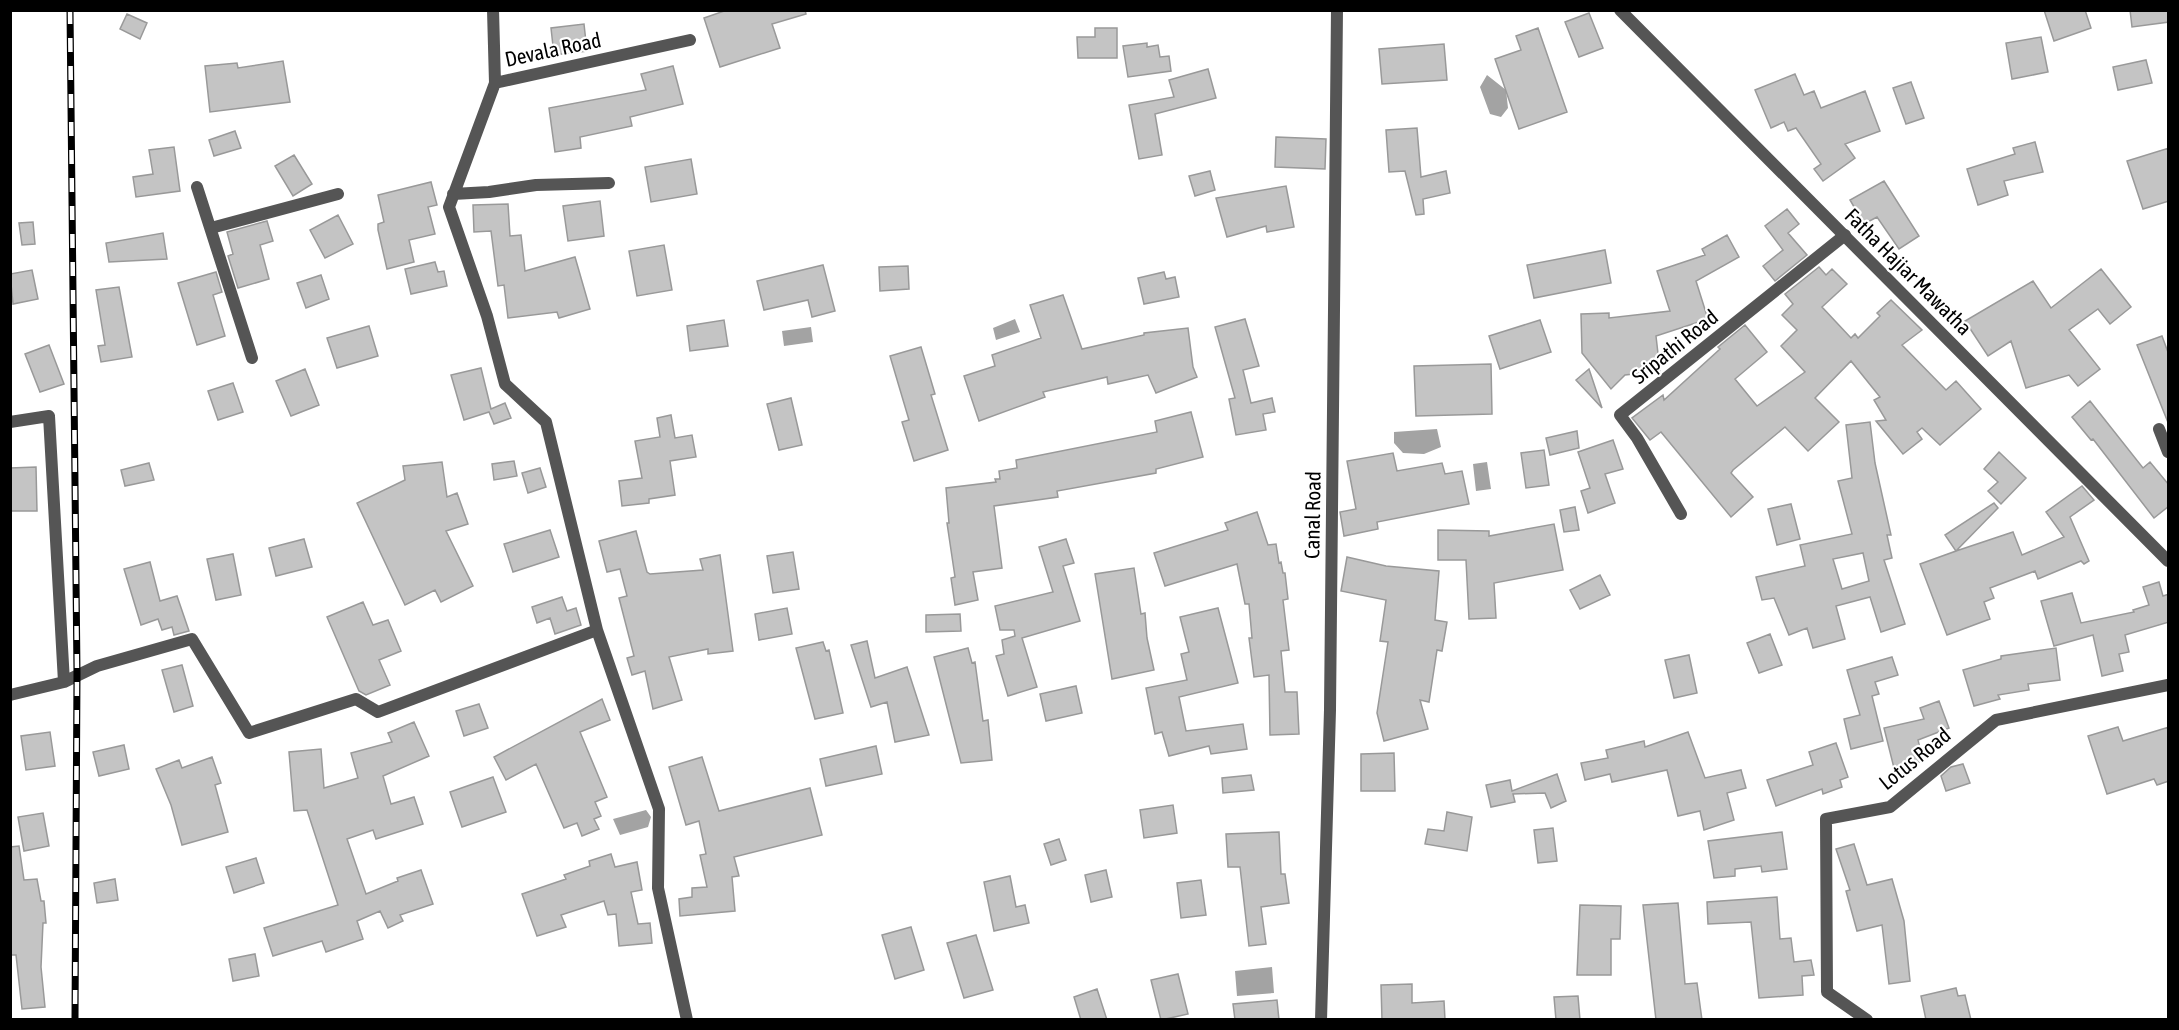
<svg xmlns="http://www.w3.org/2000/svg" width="2179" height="1030" font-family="'Asap Condensed',sans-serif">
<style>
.water{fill:#a3a3a3}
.building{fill:#c4c4c4;stroke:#999;stroke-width:1.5;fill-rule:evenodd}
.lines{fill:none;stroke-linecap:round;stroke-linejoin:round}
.minor{stroke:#555;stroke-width:12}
.tertiary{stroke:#555;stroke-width:12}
.rail-casing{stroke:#000;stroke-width:7}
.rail{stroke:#fff;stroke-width:4.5;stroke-dasharray:14;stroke-linecap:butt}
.labels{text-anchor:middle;stroke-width:4.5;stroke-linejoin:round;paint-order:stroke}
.street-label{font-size:21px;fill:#000;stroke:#fff}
</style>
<rect width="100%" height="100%" fill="#fff"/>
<path class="water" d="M1487,75L1506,90L1508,108L1501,117L1490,114L1480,87Z
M1015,319L1020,332L996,340L993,328Z
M811,327L813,342L784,346L782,331Z
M1437,429L1441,447L1424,454L1403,453L1394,443V432Z
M1487,462L1491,489L1476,491L1473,464Z
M646,810L651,817L648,827L620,835L613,819Z
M1272,967L1274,993L1237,996L1235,971Z"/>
<path class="building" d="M727,10H805L806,14L772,24L780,48L720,67L704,18Z
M2044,10H2085L2091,28L2054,41Z
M2130,10H2169V22L2132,27Z
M1589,13L1603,48L1579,57L1565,22Z
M127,14L147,23L140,39L120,29Z
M584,24L587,51L554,55L551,28Z
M1095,28H1117V58H1078L1077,37H1095Z
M1538,28L1567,112L1519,129L1495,59L1521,50L1516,36Z
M2041,37L2048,72L2012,79L2006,43Z
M1147,43V47L1158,45L1160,57L1169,56L1171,71L1128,77L1123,46Z
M1444,44L1447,80L1382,84L1379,49Z
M2146,60L2152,83L2118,90L2113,67Z
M283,61L290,102L210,112L205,66L237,63L238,68Z
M673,66L683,104L630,117L632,126L580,137L581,148L555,152L549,108L646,90L641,74Z
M1208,69L1216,98L1155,114L1162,155L1139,159L1129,105L1174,97L1169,80Z
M1795,74L1804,95L1814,91L1821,108L1865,91L1880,131L1845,144L1855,158L1823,181L1814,169L1821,164L1796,128L1788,131L1784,122L1771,128L1755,90Z
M1911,82L1924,118L1906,124L1893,88Z
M1417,128L1421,177L1446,171L1450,193L1423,199L1424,214L1416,215L1405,171L1389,172L1386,130Z
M235,131L241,148L214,156L209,140Z
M1276,137L1326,139L1325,169L1275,167Z
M2035,142L2043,172L2004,181L2008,195L1978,205L1967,169L2015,154L2013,148Z
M174,147L180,191L136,197L133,177L153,174L149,150Z
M2169,148V201L2143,209L2127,161Z
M294,155L312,184L293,196L275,166Z
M691,159L697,194L651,202L645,167Z
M1210,171L1215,190L1195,196L1189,176Z
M1884,181L1919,236L1899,249L1877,217L1864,224L1850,200Z
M431,182L437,205L428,207L435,234L409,240L414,262L387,269L378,230V224L384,222L378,195Z
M1286,186L1294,227L1267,232L1266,226L1227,237L1216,198Z
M600,201L604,236L568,241L563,206Z
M508,204L510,236L521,235L525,271L575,257L590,309L559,318L557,312L508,318L504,285L498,286L491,231L474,232L473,205Z
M1787,209L1799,224L1788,233L1807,255L1775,281L1763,266L1783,250L1765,226Z
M338,215L353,244L325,258L310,230Z
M267,221L273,241L260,245L269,279L238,288L228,256L233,254L227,232Z
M33,222L35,244L22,245L19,223Z
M163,233L167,259L109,262L106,243Z
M1727,235L1739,257L1696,281L1708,319L1656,336L1660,371L1625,375L1611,389L1582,353L1581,314L1609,313V318L1670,311L1657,271L1705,255L1702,249Z
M664,245L672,290L637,296L629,251Z
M1605,250L1611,283L1534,298L1527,265Z
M435,262L438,272L444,271L447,286L411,294L405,269Z
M823,265L835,311L812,317L808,300L764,310L757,281Z
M908,266L909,289L880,291L879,267Z
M1819,267L1826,275L1832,269L1847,284L1822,307L1851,338L1855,334L1858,338L1880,316L1877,313L1891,300L1922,330L1902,345L1946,390L1956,381L1981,409L1940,445L1922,428L1917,432L1922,439L1903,454L1876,421L1886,420L1874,400L1880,397L1851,361L1815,398L1839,422L1808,451L1785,427L1733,470L1731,473L1753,497L1731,517L1661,432L1650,440L1632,418L1663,395L1664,400L1720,349L1718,347L1745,325L1767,352L1735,379L1757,406L1805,372L1781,346L1797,330L1782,315L1793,304L1785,294Z
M2101,269L2131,307L2110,324L2098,309L2069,330L2100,369L2078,386L2069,375L2026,388L2011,341L1988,356L1965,321L2033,281L2051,308Z
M32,270L38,299L13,304L10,274Z
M216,272L222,292L213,295L225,336L197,345L178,283Z
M1164,272L1166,279L1175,277L1179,297L1144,304L1138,278Z
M321,275L329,299L306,308L297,283Z
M119,287L132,357L101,362L98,346L105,345L96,290Z
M1063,295L1082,349L1144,335V333L1188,328L1193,367L1197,377L1156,393L1148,375L1108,384L1107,377L1043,392L1045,397L979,421L964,376L995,366L992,355L1041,338L1030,305Z
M1245,319L1259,366L1243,370L1251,403L1272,398L1275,412L1263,414L1266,430L1236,435L1229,399L1235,398L1215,327Z
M724,320L728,346L690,351L687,326Z
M1540,320L1551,352L1500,369L1489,336Z
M369,326L378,356L337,368L327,338Z
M2162,336L2169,355V425L2137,345Z
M49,345L64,384L40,392L25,354Z
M921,347L935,394L931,395L948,450L914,461L902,422L909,420L890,356Z
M1491,364L1492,414L1416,416L1414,366Z
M481,368L491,409L505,403L511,418L494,424L489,412L464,420L451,375Z
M305,369L319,405L291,416L276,381Z
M1589,369L1602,408L1576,380Z
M233,383L243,412L218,420L208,391Z
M791,398L802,445L779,450L767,404Z
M2090,401L2143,468L2150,462L2169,485V506L2154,518L2093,439L2091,440L2072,417Z
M1191,412L1203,457L1156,469V473L1057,491L1058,497L994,506L1002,568L973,572L978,600L955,605L951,578L955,577L947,523H949L946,488L996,482L995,479H1000L999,471L1017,468L1016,460L1157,432L1155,421Z
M671,415L675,438L692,435L696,457L670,461L675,495L649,499V503L622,506L619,481L642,478L635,441L660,437L657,418Z
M1870,422L1875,463L1891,535H1887L1892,558L1884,560L1905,624L1881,632L1870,597L1836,606L1845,639L1813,648L1807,628L1789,635L1774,598L1762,600L1756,577L1805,566L1800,545L1852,534L1838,481L1852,478L1846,425ZM1863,553L1869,581L1842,589L1833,559Z
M1577,431L1579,448L1550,455L1546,438Z
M1613,440L1623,469L1605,474L1615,503L1588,513L1581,491L1590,488L1578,452Z
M1544,450L1549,485L1526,488L1521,453Z
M1999,452L2026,478L2001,504L1988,491L1998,482L1984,469Z
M1393,453L1397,471L1442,463L1445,474L1462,471L1469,504L1377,522L1378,529L1344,536L1340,512L1356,509L1347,461Z
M514,461L517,476L494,480L492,464Z
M442,462L447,497L457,493L468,524L446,531L473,586L441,602L435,590L405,605L357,503L405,480L403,466Z
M149,463L154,480L125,486L121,470Z
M36,467L37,511H11L10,468Z
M540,468L546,487L528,493L522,473Z
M2082,486L2094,500L2070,517L2089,561L2084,564L2081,561L2038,579L2035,571L1990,588L1994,598L1984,602L1990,619L1947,635L1920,564L1956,551L1945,535L1994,503L1998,508L1956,551L2013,532L2022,555L2064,537L2046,512Z
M1791,504L1800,539L1777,545L1768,509Z
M1575,507L1579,530L1564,532L1560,510Z
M1257,512L1268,545L1276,544L1279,563L1281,562L1283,573H1285L1288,599L1283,600L1289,650L1281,651L1285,692H1297L1299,734L1270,735L1269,675L1254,677L1249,638H1252L1249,604H1245L1237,564L1165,586L1154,553L1228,530L1225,523Z
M1554,524L1563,570L1494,583L1496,618L1469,619L1466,560H1438V530L1489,531V536Z
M550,530L559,557L513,572L504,544Z
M636,531L647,572L650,574L703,570L700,559L720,555L733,651L708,654V649L669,657L682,700L653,709L645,671L632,675L627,658L634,656L619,598L627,596L620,569L607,572L599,541Z
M304,539L312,567L276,576L269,548Z
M1066,539L1074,563L1063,566L1080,621L1022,638L1037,687L1008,696L996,656L1004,654L1002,640L1015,636L1014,630H1000L995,606L1053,592L1039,547Z
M793,552L799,589L773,593L767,556Z
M233,554L241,595L216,600L207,559Z
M1347,557L1386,566L1439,571L1435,620L1447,622L1442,651L1437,650L1429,702L1420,700L1428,729L1384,741L1377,713L1388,642L1380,641L1386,600L1341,591Z
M150,562L160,601L177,596L189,631L174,635L172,627L162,630L158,619L141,625L124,569Z
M1134,568L1141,614L1145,613L1147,638L1154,670L1112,679L1095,574Z
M1600,575L1610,595L1580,609L1570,590Z
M2159,582L2163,596L2169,594V622L2125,635L2129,652L2119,654L2123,671L2102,676L2093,635L2054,646L2041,601L2072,593L2081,623L2134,612L2133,610L2149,605L2143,587Z
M562,597L567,611L576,608L581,625L555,634L550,618L537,623L532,607Z
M363,602L373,625L388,620L401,651L379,660L390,685L366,695L359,691L327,617Z
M787,608L792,634L759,640L755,614Z
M1218,608L1238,683L1179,697L1186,731L1243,724L1247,749L1211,754L1209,746L1169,756L1162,732L1155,734L1146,688L1187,680L1181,654L1189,652L1180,617Z
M960,614L961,631L926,632V615Z
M1770,634L1782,665L1759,673L1747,643Z
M867,641L875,678L907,667L929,735L895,742L887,702L871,707L851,645Z
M823,642L826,651L829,650L843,713L815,719L796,648Z
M968,648L972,663L975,662L983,721L988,720L992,760L961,763L934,657Z
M2056,648L2060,680L2028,684L2029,690L1998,695L2000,699L1974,706L1963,670L2001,659V656Z
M1689,655L1697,693L1674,698L1665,660Z
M1892,657L1898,675L1875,682L1879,694L1872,696L1883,741L1851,749L1844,719L1860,715L1847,670Z
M182,665L193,706L174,712L162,670Z
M1076,686L1082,713L1046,721L1040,694Z
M602,699L610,720L580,732L607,797L595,802L601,816L594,819L599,829L582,836L577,823L564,828L536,764L506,780L494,757Z
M1939,701L1949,728L1918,740L1923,761L1894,768L1884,728L1924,719L1920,708Z
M479,704L488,728L464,736L456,711Z
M414,722L429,756L383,776L391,804L414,797L423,824L376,839L373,830L347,839L366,894L398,881L397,878L421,870L433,904L400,915L403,921L388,928L380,911L357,921L363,939L326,952L322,941L273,956L264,928L338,905L307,810L294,811L289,752L321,749L324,788L358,778L351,753L392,742L388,733Z
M2118,727L2123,741L2169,727V781L2157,785L2154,779L2107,794L2088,736Z
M50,732L55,766L26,770L21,736Z
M1688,732L1705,778L1741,770L1746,788L1727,793L1734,820L1704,830L1700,811L1678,816L1667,770L1612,782L1610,774L1585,780L1581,763L1608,758L1606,750L1644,741L1645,747Z
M1836,743L1848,777L1840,780L1842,787L1823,794L1822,789L1776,806L1767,780L1813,765L1809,752Z
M124,745L129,769L99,776L93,752Z
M876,746L882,774L826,786L820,759Z
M1394,753L1395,791H1361V754Z
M212,757L221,783L215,785L228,832L182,845L171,805L156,769L179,760L182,768Z
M702,757L719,811L810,788L822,835L734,857L739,876L732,877L735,911L680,916L679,899L692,897V888L707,887L700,855L706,854L699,821L686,825L669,767Z
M1963,764L1970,783L1946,791L1941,776L1951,767Z
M1557,774L1566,801L1551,808L1545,793L1513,794L1515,802L1491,807L1486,785L1510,780L1512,791Z
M1251,775L1254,790L1223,793L1222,778Z
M493,777L506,812L462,827L450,792Z
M1173,805L1177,833L1144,838L1140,810Z
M1447,812L1472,817L1467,851L1425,844L1428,829L1444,831Z
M43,813L49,846L24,851L18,817Z
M1553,828L1557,861L1538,863L1534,830Z
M1279,832L1281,874H1285L1289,903L1261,907L1266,944L1249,946L1240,867H1228L1226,834Z
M1782,832L1787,869L1762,872L1761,866L1735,869V876L1714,878L1708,841Z
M1059,839L1066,860L1051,865L1044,844Z
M1854,844L1867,885L1892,879L1904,921L1910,981L1889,984L1882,925L1857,931L1846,891L1850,890L1836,849Z
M19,846L24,880L37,879L41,901H44L46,923H43L41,967L45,1007L22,1009L16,955H10V847Z
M611,854L615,867L637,862L642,890L631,892L638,924L650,923L652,943L619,946L616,914L608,915L604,901L561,915L566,927L537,936L522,894L566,879L564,875L590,866L589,861Z
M256,858L264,883L234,893L226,867Z
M1106,870L1112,897L1091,902L1085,875Z
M1010,876L1016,907L1025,905L1029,923L994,931L984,882Z
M115,879L118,900L97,903L94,883Z
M1201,880L1206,915L1181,918L1177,883Z
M1777,897L1780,939L1791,938L1794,962L1811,960L1814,975L1802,976L1803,995L1759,998L1751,922L1708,924L1707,902Z
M1678,903L1685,984L1697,983L1702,1020H1656L1643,905Z
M1580,905L1621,906L1620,939H1611V975H1577Z
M911,927L924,970L895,979L882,935Z
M976,935L993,990L964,998L947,943Z
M255,954L259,976L233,981L229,959Z
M1178,974L1188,1014L1161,1020L1151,980Z
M1412,984V1003L1444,1001L1445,1020H1382L1381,985Z
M1956,988L1958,996L1965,995L1971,1020H1926L1921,996Z
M1097,989L1107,1020H1081L1074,997Z
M1578,996L1580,1020H1556L1554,997Z
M1277,1000L1279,1020H1235L1233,1004Z"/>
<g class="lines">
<path class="minor" d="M493,10L495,83L690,40
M495,83L449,207L487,316L505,384L546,422L597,630L659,809L658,888L687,1020
M197,187L252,358
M453,194L489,192L536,185L609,183
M211,228L338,194
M10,422L49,416L64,682
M2159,429L2168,452
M1681,514L1637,438L1620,415L1845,235
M10,695L64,682L97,666L192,639L249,733L356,699L378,712L597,630
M1321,1020L1330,710L1337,10
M1867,1020L1827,992L1826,819L1890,807L1996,720L2168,685"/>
<path class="tertiary" d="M1620,10L2168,561"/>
<g class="rail-casing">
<path id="rail" d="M70,10L77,673L75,1020"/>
</g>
<use href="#rail" class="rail"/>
</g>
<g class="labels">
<g class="street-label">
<text transform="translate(553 50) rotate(-12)" y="7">Devala Road</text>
<text transform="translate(1908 272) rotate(45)" y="7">Fatha Hajiar Mawatha</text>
<text transform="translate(1675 347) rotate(-39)" y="7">Sripathi Road</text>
<text transform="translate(1313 515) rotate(-89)" y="7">Canal Road</text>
<text transform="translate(1915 759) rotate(-39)" y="7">Lotus Road</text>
</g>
</g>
<rect width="2179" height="1030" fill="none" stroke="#000000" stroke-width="24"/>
</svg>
